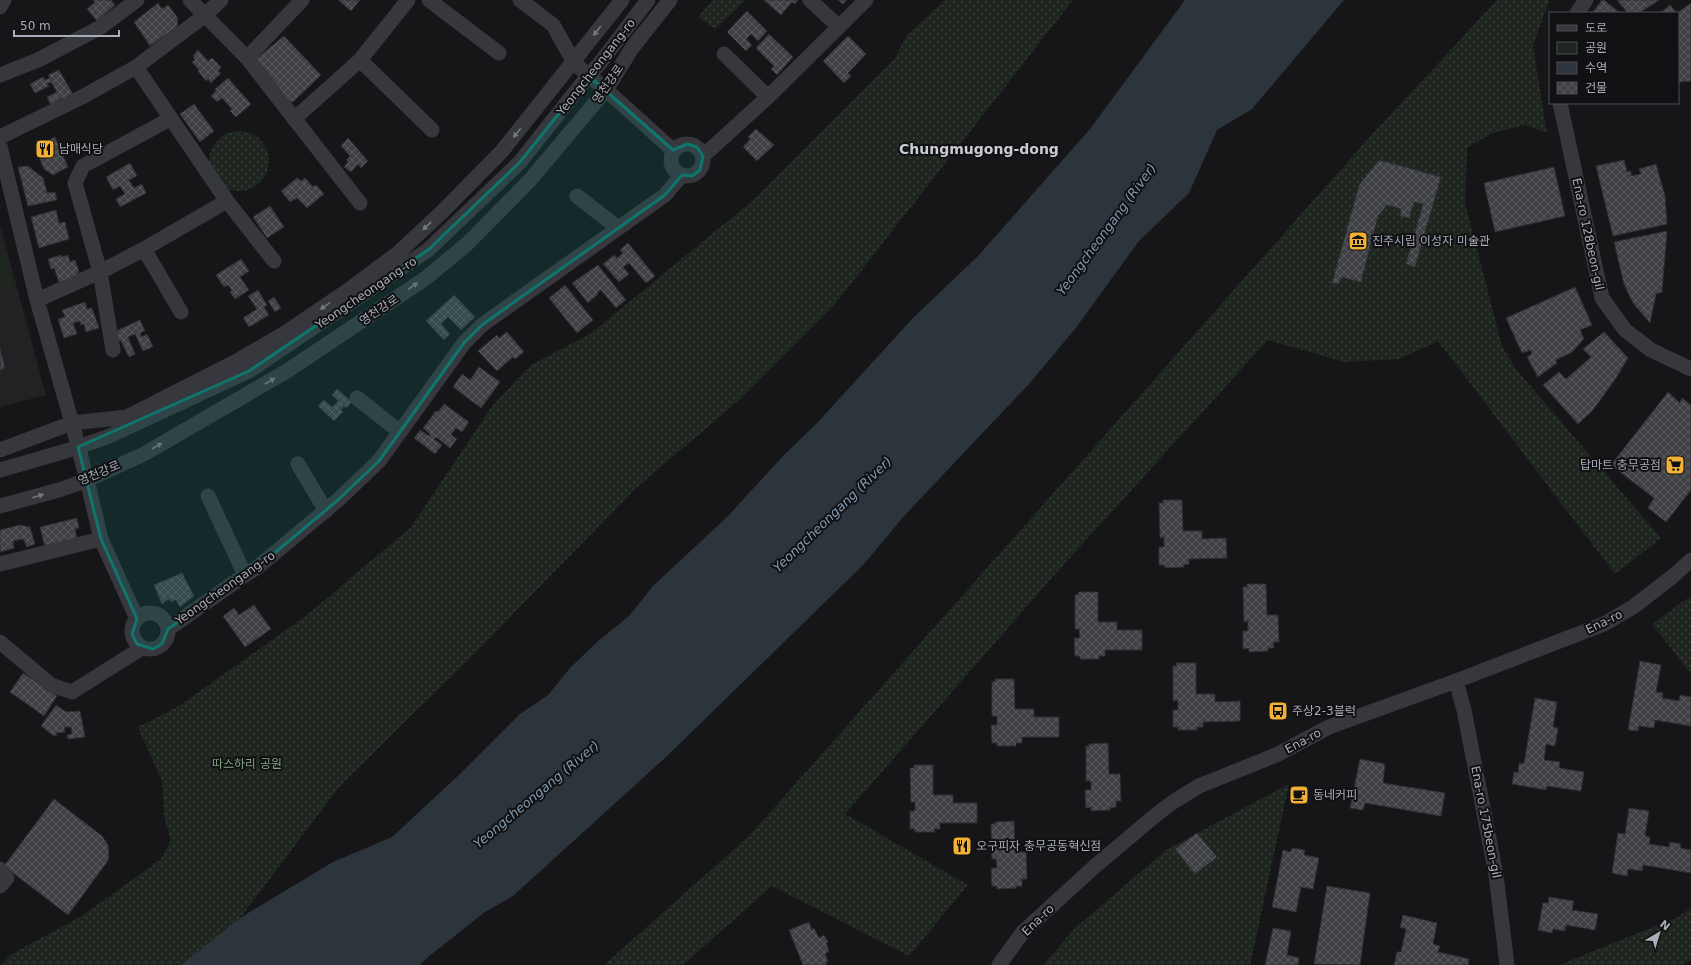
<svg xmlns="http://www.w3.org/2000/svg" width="1691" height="965" font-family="'DejaVu Sans','Noto Sans KR',sans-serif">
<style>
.built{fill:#222225}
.green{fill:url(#green-dots)}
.pitch{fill:#1e261f}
.water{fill:#2c353c}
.building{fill:url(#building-cross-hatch);stroke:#303034}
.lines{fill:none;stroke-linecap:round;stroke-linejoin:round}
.minor{stroke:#37383d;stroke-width:15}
.minor-bridge{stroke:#37383d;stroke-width:15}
.oneway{fill:#757881}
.marked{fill:#0f766e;fill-opacity:0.2;stroke:#0f766e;stroke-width:3;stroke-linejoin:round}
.labels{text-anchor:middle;stroke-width:4;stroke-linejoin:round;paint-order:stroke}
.street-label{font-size:12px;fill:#a8adb8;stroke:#111113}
.poi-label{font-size:12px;fill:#a8adb8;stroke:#111113;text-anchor:start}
.park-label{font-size:12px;fill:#7fa381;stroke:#111113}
.water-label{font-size:13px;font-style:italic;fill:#7f9bb3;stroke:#111113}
.quarter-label{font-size:14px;font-weight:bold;fill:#c9ccd4;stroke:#111113}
</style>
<defs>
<pattern id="green-dots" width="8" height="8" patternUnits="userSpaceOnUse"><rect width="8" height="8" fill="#1e261f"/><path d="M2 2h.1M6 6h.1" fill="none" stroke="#3c433d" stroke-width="1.8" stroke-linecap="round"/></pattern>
<pattern id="building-cross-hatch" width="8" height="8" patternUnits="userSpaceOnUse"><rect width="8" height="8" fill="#404145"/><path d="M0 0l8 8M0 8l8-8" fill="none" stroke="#595a5e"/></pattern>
</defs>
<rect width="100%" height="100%" fill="#161618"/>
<path class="built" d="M0,225L46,395L0,407Z"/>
<path class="green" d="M713,0H746L715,29L698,17Z
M945,0H1073L835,304L737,402L636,488L477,651L340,786L240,918L181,965H1L10,955L82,916L161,859L171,841L164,816L162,781L138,727L179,706L307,615L411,527L493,405L531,365L590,334L751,202L895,58L907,35Z
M1497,0H1549L1533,47L1547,133L1525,125L1490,134L1467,148L1465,203L1502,346L1515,368L1661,538L1615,574L1438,341L1399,359L1344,362L1268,340L1057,572L845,814L968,885L909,956L772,886L683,965H604L749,836L1367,140Z
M209 161a30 30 0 1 1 60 0a30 30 0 1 1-60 0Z
M1691,596V674L1652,624Z
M1289,784L1250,965H1043L1075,928L1166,850Z
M1691,908V960L1683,965H1540H1559L1676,918Z"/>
<path class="pitch" d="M0,237L14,287L0,291Z"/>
<path class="water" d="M1185,0H1344L1252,109L1217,130L1189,193L1139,241L1075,329L1029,384L904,516L864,564L666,757L513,896L485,912L428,957L420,965H181L240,918L333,862L392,837L460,774L520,714L548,695L570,668L597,642L629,616L653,586L727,517L783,456L817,423L913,318L978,256L1090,129Z"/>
<path class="building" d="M93,0H111L115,5L97,21L87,9L95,2Z
M338,0H360L351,11Z
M764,0H798L795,4L792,2L781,15Z
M838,0H847L843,4Z
M1602,0H1604L1620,13H1592Z
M1617,0H1659L1639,13H1628Z
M158,3L162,9L168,5L178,18L177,27L150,46L134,22Z
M1691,3V81L1679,82L1678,13H1660L1670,5L1677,13Z
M747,11L767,31L758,41L751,34L746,39L752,45L746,51L727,32Z
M769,34L793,57L777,75L771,69L774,66L756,48Z
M284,36L321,75L293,102L282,101L256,59Z
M848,36L866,54L848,73L851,76L844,83L823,61Z
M198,50L208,61L212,58L221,67L218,71L221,73L211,83L208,79L206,81L198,71L199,70L192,62L195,60L193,56Z
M59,70L74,96L63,102L61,98L51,106L47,97L57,92L51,82L47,84L49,86L35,93L30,84L43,77L45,80L50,78L48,75Z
M228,78L251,104L236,117L230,111L232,109L222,98L217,102L211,96L216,91L215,89Z
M194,104L214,131L200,142L180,114Z
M756,129L774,145L757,161L743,147L750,139L748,137Z
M55,137L68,167L53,175L44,169L35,147Z
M348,138L368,161L361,168L358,164L351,172L344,167L348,162L346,160L350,156L341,146Z
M1379,160L1441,177L1415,267L1406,264L1423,204L1414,202L1409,218L1400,216L1401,209L1387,205L1378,216L1361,282L1341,277L1339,284L1332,283L1359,185Z
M1624,160L1627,172L1631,171V176L1641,174L1639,169L1656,164L1665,196L1667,224L1613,236L1596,166Z
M130,163L137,176L129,180L134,188L142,184L146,193L120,207L116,199L125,194L120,186L113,190L106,177Z
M28,166L43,178L47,193L55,192L57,200L28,206L18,167Z
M1554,167L1565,216L1495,232L1484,183Z
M297,178L301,181L305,178L313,187L316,185L324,194L307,208L297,198L290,202L281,191Z
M270,206L284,227L267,238L253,217Z
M56,210L59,223L65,222L69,239L39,248L31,217Z
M1667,231L1662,292L1656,294L1650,323L1633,303L1624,284L1614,242Z
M628,243L655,276L646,283L629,263L623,267L629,274L619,282L603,264L614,255L617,258L623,253L620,250Z
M61,255L62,257L68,255L70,262L75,260L79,272L73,281L60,285L54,268L51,269L48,259Z
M241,259L249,271L240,277L249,290L235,299L230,292L232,290L228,285L224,287L216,275Z
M598,265L626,300L616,308L601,290L597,293L598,294L588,303L572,283Z
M565,285L593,320L577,333L549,298Z
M1575,287L1592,325L1580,330L1584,339L1572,352L1556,360L1557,363L1538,377L1527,357L1532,354L1531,350L1522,353L1506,318Z
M258,290L267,305L264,307L269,315L249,327L243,318L257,309L248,296Z
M454,295L475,317L461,330L448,317L441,324L450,334L444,340L426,321Z
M274,297L281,308L275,312L268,301Z
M85,302L87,309L92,308L99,328L86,332L84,324L81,325L80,321L73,323L77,334L64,338L58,319L65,317L62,310Z
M140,320L145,331L140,333L142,337L147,334L153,347L143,351L135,334L128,337L135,354L129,357L121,341H119L114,332Z
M507,332L524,352L515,359L513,357L497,371L478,351L497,335L499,338Z
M1604,332L1628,358L1616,378L1604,395L1592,411L1578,424L1543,385L1559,372L1566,379L1591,357L1583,349Z
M0,348L5,368L0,370Z
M479,367L500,382L481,408L453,387L462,374L470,380Z
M337,389L352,402L346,408L344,406L341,410L343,412L334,421L318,406L324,400L332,407L338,401L332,395Z
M1668,392L1680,403L1682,398L1691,405V490L1666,522L1648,508L1654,498L1611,465Z
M444,404L469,422L462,432L456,428L451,435L457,439L450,448L436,437L434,439L442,445L435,454L414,438L420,430L429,436L430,434L423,428L436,411L438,412Z
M1163,500H1182L1183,531H1202V539L1226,538L1227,558L1189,559V564L1183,565L1184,567L1165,568V565H1159V547H1164V537L1160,538L1159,503H1163Z
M77,518L79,528L75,529L77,539L45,547L40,527Z
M20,525L30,527L35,544L27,547L23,539L13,541L14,548L0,552V530Z
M182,573L194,596L180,607L176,600L171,602L169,599L162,604L154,585Z
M1247,584H1266L1267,615H1278L1279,642H1273L1274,648H1268V651L1249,652V648L1243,649V631H1248V621L1244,622L1243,587H1247Z
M1078,592H1098V622H1117V630H1142V650H1105V656H1099V659H1080V656H1075L1074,638H1080L1079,629H1075V595H1078Z
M254,605L271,629L245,647L223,616L234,608L239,615Z
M1640,661L1661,665L1656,692L1663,693L1662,698L1679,701L1680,695L1691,697V726L1655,720L1654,728L1639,726L1638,731L1628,730Z
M1176,663H1196V694H1215V702L1240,701V721L1203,722V727H1197V730H1178V727H1173V710H1178V700L1173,701V666H1177Z
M23,673L57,696L44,716L10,692Z
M995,679H1014L1015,709H1034V717H1059V737H1022V743H1016V746H997V743H992L991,725H997V716H992V682H995Z
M1535,698L1557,702L1553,727L1558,728L1555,746L1546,744L1544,760L1560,762L1559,768L1584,772L1581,791L1547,786L1546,790L1512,784L1514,772L1518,773L1519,763L1524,764Z
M56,705L66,712L80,711L85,737L68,739L67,735L72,734L71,727H64L65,732L56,733L57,735L54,736L41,726Z
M1108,743L1109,774H1120L1121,801H1116V807L1110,808V810L1091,811V807L1086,808L1085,790H1091V781H1086V746H1089V744Z
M1360,759L1385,764L1383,783L1445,793L1441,816L1365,803L1363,810L1350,808Z
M914,765H933V795H953V803H977V823H940V829H934L935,832H915V829H910V811H915V802H911L910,768H914Z
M54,799L102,836L108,845L109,857L107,862L68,915L4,866Z
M1629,808L1649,811L1645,836L1650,837L1649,844L1669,847L1670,842L1681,844L1680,848L1691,850V873L1643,865L1642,871L1628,869L1627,876L1612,873L1618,833L1625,834Z
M1014,821L1015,852H1026L1027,879H1022V886H1016V888L997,889V886H992L991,868H997L996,859H992L991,824H995V822Z
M1197,833L1217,857L1195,874L1175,849Z
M1292,848L1305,850L1304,855L1319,858L1313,889L1301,887L1296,912L1272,907L1283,850L1291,852Z
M1327,886L1370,893L1360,965L1314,964Z
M1549,897L1574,901L1572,910L1598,914L1595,930L1566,925L1565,931L1553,929L1552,933L1538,930L1543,903H1548Z
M1403,915L1437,923L1433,944L1440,946L1438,952L1469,959L1468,965H1394L1397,952H1401L1406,929L1400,927Z
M809,922L812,930L814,928L819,938L824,935L828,942L826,943L829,951L825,954L828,961L826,962L827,965H803L789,930Z
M1273,928L1291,931L1287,955L1299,958L1298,965H1265Z"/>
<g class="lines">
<path class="minor" d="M190,0L247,58L360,203
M429,0L499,53
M520,0L553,25L575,64
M810,0L839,27
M0,7L4,0
M1577,13L1586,0
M724,54L768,97
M247,58L302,0
M360,60L432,130
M136,67L227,201L274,261
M0,75L38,60L101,27L137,0
M604,88L674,151
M1560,103L1602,298L1625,330L1651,350L1691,369
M294,119L360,60L408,0
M0,137L84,96L136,67L204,16L221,0
M671 160a16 16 0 1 1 32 0a16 16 0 1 1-32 0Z
M0,146L37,300L72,423
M703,156L768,97L866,0
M577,196L618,228
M144,249L181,312
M37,300L100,272L144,249L227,201
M113,350L100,272L75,183L83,166L170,119
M357,398L400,432
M0,450L72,423L127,417L237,361L285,333L347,291L398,253L441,213L502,151L622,0
M298,464L326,511
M0,470L66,451L107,437L249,371L428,250L520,162L584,81L600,63L648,0
M87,480L101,539L137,619
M208,496L245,575
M0,506L59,490L87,480L144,454L287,371L426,278L467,244L530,180L606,90L632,48L670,0
M0,564L101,539
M132 631a18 18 0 1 1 36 0a18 18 0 1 1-36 0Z
M168,629L245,575L258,567L338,500L379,461L464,343L482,325L665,195L682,175
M0,642L51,685L72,692L142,648
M1456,681L1464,710L1496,875L1507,965
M0,869L7,878L0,886
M999,965L1023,932L1094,867L1157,814L1173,802L1199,786L1276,755L1329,727L1456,681L1604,624L1633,607L1672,577L1691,560"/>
<path class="minor-bridge" d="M575,64L604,88
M72,423L87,480"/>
</g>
<defs><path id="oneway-solid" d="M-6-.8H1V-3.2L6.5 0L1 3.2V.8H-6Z"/></defs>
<g class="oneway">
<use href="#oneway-solid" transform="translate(597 31) rotate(128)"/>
<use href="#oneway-solid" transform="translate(517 133) rotate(129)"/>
<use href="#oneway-solid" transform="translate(427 226) rotate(137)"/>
<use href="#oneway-solid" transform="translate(413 286) rotate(-35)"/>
<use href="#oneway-solid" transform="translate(325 306) rotate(146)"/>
<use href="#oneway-solid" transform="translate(270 381) rotate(-30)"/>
<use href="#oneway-solid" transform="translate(157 446) rotate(-30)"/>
<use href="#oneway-solid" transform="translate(38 496) rotate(-16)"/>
</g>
<path class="marked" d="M589,76L673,150L687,144L697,147L703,156L700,170L692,176L682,175L665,195L482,325L464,343L379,461L338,500L258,567L168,629L162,644L153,649L137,644L132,634L137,619L101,539L78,447L249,371L428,250L520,162Z"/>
<defs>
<g id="restaurant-square" transform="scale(1)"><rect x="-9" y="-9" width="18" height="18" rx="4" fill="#f2b134" stroke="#111113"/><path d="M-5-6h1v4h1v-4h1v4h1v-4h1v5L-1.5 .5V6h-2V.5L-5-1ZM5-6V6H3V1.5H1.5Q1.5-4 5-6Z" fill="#111"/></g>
<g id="museum-square" transform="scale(1)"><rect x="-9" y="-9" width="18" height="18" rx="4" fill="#f2b134" stroke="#111113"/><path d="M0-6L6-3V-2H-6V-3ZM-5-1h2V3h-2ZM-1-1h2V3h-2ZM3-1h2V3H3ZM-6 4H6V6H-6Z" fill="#111"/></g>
<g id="supermarket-square" transform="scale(1)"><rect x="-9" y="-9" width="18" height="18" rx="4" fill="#f2b134" stroke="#111113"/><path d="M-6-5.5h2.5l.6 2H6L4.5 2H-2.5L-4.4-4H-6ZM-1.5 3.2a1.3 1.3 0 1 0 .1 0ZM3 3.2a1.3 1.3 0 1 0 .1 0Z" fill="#111"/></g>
<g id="bus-square" transform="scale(1)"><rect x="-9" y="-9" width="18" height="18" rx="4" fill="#f2b134" stroke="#111113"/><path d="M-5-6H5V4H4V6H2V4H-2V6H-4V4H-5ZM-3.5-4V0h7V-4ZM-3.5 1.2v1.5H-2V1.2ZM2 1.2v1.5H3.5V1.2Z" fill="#111"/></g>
<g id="cafe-square" transform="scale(1)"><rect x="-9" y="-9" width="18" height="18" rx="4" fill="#f2b134" stroke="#111113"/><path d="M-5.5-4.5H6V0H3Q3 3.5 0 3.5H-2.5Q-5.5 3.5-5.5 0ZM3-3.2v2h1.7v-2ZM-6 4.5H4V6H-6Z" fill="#111"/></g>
</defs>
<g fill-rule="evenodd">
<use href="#restaurant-square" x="45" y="149"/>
<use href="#museum-square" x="1358" y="241"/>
<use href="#supermarket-square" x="1675" y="465"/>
<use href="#bus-square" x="1278" y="711"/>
<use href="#cafe-square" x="1299" y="795"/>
<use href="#restaurant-square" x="962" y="846"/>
</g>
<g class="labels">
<g class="street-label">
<text transform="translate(596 67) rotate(-52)" y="4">Yeongcheongang-ro</text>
<text transform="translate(608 84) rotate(-55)" y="4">영천강로</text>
<text transform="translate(1588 234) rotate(78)" y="4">Ena-ro 128beon-gil</text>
<text transform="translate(366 293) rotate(-34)" y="4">Yeongcheongang-ro</text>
<text transform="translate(379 310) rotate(-34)" y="4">영천강로</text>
<text transform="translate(99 473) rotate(-23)" y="4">영천강로</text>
<text transform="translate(225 588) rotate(-35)" y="4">Yeongcheongang-ro</text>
<text transform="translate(1604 622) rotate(-26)" y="4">Ena-ro</text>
<text transform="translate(1303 741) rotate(-28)" y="4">Ena-ro</text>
<text transform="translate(1486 822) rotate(79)" y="4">Ena-ro 175beon-gil</text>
<text transform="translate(1038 920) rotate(-44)" y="4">Ena-ro</text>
</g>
<g class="poi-label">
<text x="59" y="153">남매식당</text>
<text x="1372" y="245">진주시립 이성자 미술관</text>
<text x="1661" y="469" text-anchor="end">탑마트 충무공점</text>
<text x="1292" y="715">주상2-3블럭</text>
<text x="1313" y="799">동네커피</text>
<text x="976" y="850">오구피자 충무공동혁신점</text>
</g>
<g class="park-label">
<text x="247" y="768">따스하리 공원</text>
</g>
<g class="water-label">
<text transform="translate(1106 229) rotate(-54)" y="5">Yeongcheongang (River)</text>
<text transform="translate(832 514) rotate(-44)" y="5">Yeongcheongang (River)</text>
<text transform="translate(536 794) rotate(-40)" y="5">Yeongcheongang (River)</text>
</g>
<g class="quarter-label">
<text x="979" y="154">Chungmugong-dong</text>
</g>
</g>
<rect x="1549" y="12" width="130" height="92" fill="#111113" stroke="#4d4f55"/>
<rect x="1557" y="25" width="20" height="6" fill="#37383d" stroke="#4d4f55"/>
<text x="1585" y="32" font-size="12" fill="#a8adb8">도로</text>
<rect x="1557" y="42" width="20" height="12" fill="#1e261f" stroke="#4d4f55"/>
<text x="1585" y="52" font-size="12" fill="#a8adb8">공원</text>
<rect x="1557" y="62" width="20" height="12" fill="#2c353c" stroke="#4d4f55"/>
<text x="1585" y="72" font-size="12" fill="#a8adb8">수역</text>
<rect x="1557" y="82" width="20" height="12" fill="url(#building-cross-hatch)" stroke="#4d4f55"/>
<text x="1585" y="92" font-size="12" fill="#a8adb8">건물</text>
<g transform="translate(1659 933) rotate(38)" stroke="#111113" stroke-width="3" paint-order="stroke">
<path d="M0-3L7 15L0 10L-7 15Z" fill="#a8adb8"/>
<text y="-6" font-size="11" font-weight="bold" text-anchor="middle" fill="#a8adb8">N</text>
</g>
<path d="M14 30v6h105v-6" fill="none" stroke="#a8adb8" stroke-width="2"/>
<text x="20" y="30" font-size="12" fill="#a8adb8" stroke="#111113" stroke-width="3" paint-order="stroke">50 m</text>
</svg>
